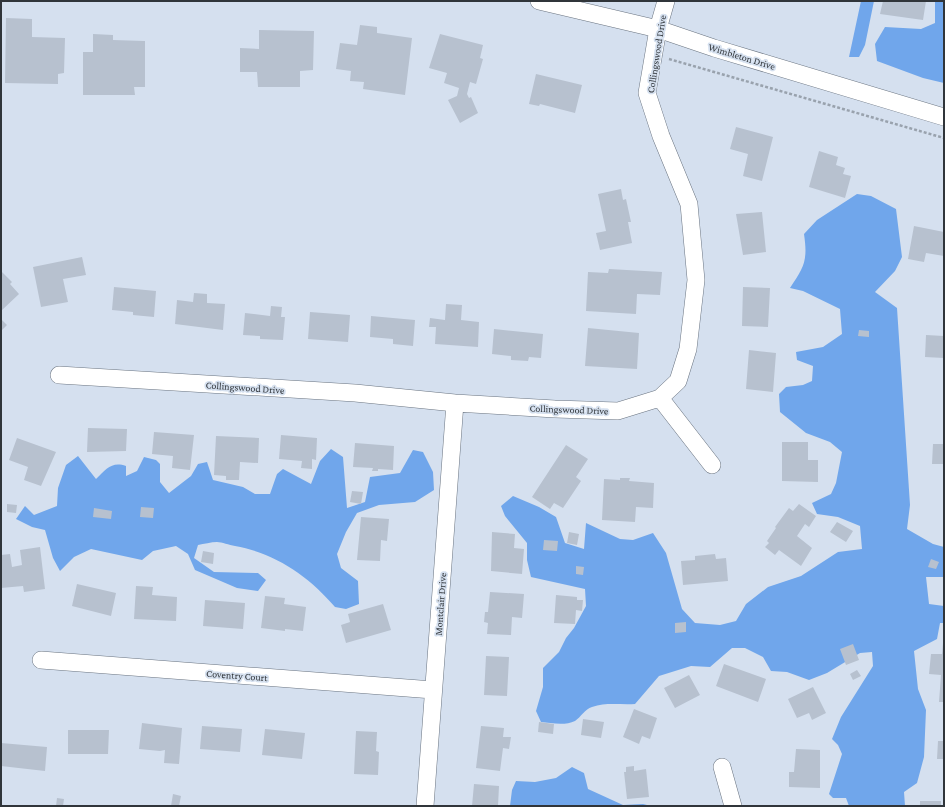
<svg xmlns="http://www.w3.org/2000/svg" width="945" height="807" font-family="'Crimson Pro',serif">
<style>
.forest{fill:#70a6eb}
.building{fill:#b7c1cf}
.lines{fill:none;stroke-linecap:round;stroke-linejoin:round}
.street-casing{stroke:#6a7481;stroke-width:18}
.path{stroke:#99a2ad;stroke-width:2.5;stroke-dasharray:3 2;stroke-linecap:butt}
.street{stroke:#fff;stroke-width:17}
.labels{text-anchor:middle;stroke-width:3.5;stroke-linejoin:round;paint-order:stroke}
.street-label{font-size:10px;fill:#30353a;stroke:#d5e0ef}
</style>
<rect width="100%" height="100%" fill="#d5e0ef"/>
<path class="forest" d="M861,1H874L865,45L859,57H849Z
M935,1H944V83L923,78L877,61L875,44L885,27L921,29L935,23Z
M857,194L871,196L896,209L902,257L895,271L875,292L897,308L910,505L907,529L933,544L944,547V577H926L929,604L944,606V623H940L937,639L914,651L918,689L926,710L924,757L917,783L904,792L905,806H849L846,798H833L829,794L842,754L838,745L832,739L841,717L873,666L872,652L860,653L827,673L809,680L787,672L771,671L763,657L745,648H732L710,667L691,666L659,676L635,704C620,705 606,702 592,707C585,709 581,717 575,721C565,726 551,723 541,722L536,711L543,687V668L559,652L566,638L574,628L586,606L585,589L531,577L527,560V543L505,516L501,506L513,496L539,507L556,517L565,543L584,549L586,523L620,539L633,540L653,533L666,553L682,609L695,623L720,625L736,621L746,604L768,587L801,576L838,552L862,549L860,526L838,517L817,514L812,503L831,494L836,483L842,452L830,442L806,433L780,412L779,394L786,387L803,385L812,381L813,366L797,360L796,352L823,347L842,334L840,309L803,291L790,288C804,267 808,261 804,234L817,220Z
M331,449L343,457L347,508L365,502L370,477L400,473L413,450L423,452L433,472L434,490L415,502L379,505L357,513L346,532L337,554L341,568L358,581L359,604L346,609L335,607C309,576 275,553 235,546C229,545 222,542 217,542C211,542 204,544 198,545L194,558L214,572L258,573L266,580L258,591L237,588L195,570L188,554L176,546L153,551L142,560L91,549L74,557L60,571L53,558L45,530L32,527L16,519L25,506L34,515L57,506L58,488L66,465L78,456L96,479C106,469 112,461 126,466V476L137,471L144,457L156,460L160,464V482L169,493L191,476L198,464L207,462L213,480L243,487L255,494H270L277,474L283,469L311,484L320,461Z
M572,767L584,773L588,789L623,805L643,804L651,806H510L512,790L516,781L535,782L556,778Z"/>
<path class="building" d="M883,1H926L923,20L880,14Z
M6,18L32,19V37L65,38L64,73L58,74V84L5,83Z
M360,25L377,27V33L412,38L405,95L363,89L364,82L350,81L351,71L336,69L340,43L357,45Z
M259,30L314,31L313,70L300,71V87H258L257,72H240V48L259,49Z
M93,34L113,35V40L145,41V87H134L135,95H83V52H93Z
M440,34L483,45L480,58L483,59L476,84L470,82L467,94L469,98L471,97L478,113L460,123L448,100L457,96L459,88L444,83L447,73L429,68Z
M536,74L582,85L575,113L540,104L539,106L529,104Z
M736,127L773,137L762,181L743,176L748,154L730,149Z
M819,151L838,157L836,165L845,168L843,174L851,176L845,198L809,187Z
M621,189L623,200L626,199L631,222H628L632,243L600,250L596,233L606,231L598,194Z
M762,212L766,252L743,255L736,214Z
M914,226L944,232V256L926,253L924,262L908,259Z
M82,257L86,275L63,279L68,302L41,307L33,267Z
M609,269L662,272L660,295L637,294L636,314L586,311L588,272L608,273Z
M1,271L12,282L10,284L19,294L1,311Z
M114,287L156,291L154,317L133,315V312L112,310Z
M743,287L770,288L768,327L742,326Z
M194,293L207,294V303L225,304L223,330L175,324L177,300L193,302Z
M446,304L462,305L461,320L479,322L478,347L435,344L436,327H429L430,318L445,320Z
M271,306L282,307L281,317H285L283,340L260,339V336L243,335L245,313L270,316Z
M310,312L350,315L348,342L308,339Z
M371,316L415,320L413,346L393,344V339L370,337Z
M1,319L7,325L1,331Z
M588,328L639,333L637,369L585,366Z
M494,329L543,334L541,358L529,357L528,361L511,360V356L492,354Z
M859,330L869,331V337L858,336Z
M926,335L944,336V358L925,357Z
M749,350L776,353L773,392L746,389Z
M88,428L127,429L126,451L87,452Z
M154,432L194,435L190,470L172,468L173,456L152,454Z
M281,435L317,438L316,460L312,459V469L301,468L302,461L279,459Z
M216,436L259,438L258,463L240,462L239,480H226V476L214,475Z
M17,438L56,452L41,486L24,480L28,467L9,460Z
M782,442H808V460H818V482L782,481Z
M355,443L394,446L393,470L378,469V471H372L373,468L353,467Z
M933,444H944V464H932Z
M566,445L588,459L576,477L581,481L563,508L554,503L550,509L532,497Z
M620,478H630L629,481L654,483L653,508L636,507L635,522L602,520L604,479L620,480Z
M352,491L363,492L361,504L350,502Z
M7,504L17,505L16,513L7,512Z
M799,504L816,516L809,527L805,524L797,536L812,548L801,566L779,550L775,555L765,547L769,543L767,541L776,528L775,527L789,508L793,511Z
M141,507L154,508L153,518L140,517Z
M94,508L112,511L111,519L93,517Z
M361,517L389,519L387,541L381,540L380,561L357,560Z
M837,522L853,531L846,542L830,532Z
M492,532L515,534L514,548L524,549L522,574L491,571Z
M569,532L579,534L577,545L567,543Z
M544,540L558,541L557,551L543,550Z
M40,547L45,589L24,592L23,586L1,588V555L10,554L12,567L22,565L20,550Z
M203,551L214,553L213,564L201,562Z
M715,554L716,559L726,558L728,581L683,585L681,561L695,560V556Z
M931,559L939,562L936,569L928,567Z
M576,566L584,567L583,575L576,574Z
M77,584L116,593L111,616L72,606Z
M136,586L153,587L152,595L177,597L176,621L134,619Z
M490,592L524,594L522,618L512,617L511,635L487,634L488,623L484,622L485,612H488Z
M556,595L577,597V600H583L582,611L576,610L575,624L554,623Z
M265,596L285,598L284,604L306,607L303,631L285,629V631L261,628Z
M205,600L245,603L243,629L203,626Z
M383,604L391,630L346,643L341,625L350,622L348,614Z
M686,622V632L675,633V623Z
M943,643H944V702H939L941,675L929,674L931,654H942Z
M853,644L859,660L846,665L840,649Z
M486,656L509,657L507,696L484,695Z
M724,664L766,679L758,702L716,686Z
M857,670L861,676L853,680L850,674Z
M689,675L700,695L675,708L664,688Z
M813,687L826,713L812,720L809,713L797,718L788,699Z
M634,709L657,718L650,739L642,736L639,744L623,737Z
M583,719L604,722L601,738L581,735Z
M539,722L554,724L553,734L538,732Z
M142,723L182,728L179,764L164,763L165,750L160,751L139,749Z
M202,726L242,729L240,752L200,749Z
M481,726L504,728L503,737H511L509,749L503,748L500,771L476,768Z
M265,729L305,733L302,759L262,755Z
M68,730H109L108,754H68Z
M356,731L377,732L376,751L379,752L378,775L354,774Z
M938,741H944V759H937Z
M1,743L47,747L45,771L1,766Z
M796,749L820,750V788L789,787V772H794Z
M634,766V771L646,769L649,797L627,799L624,772H626V767Z
M474,784L499,786L498,806H472Z
M173,794L181,796L179,806H171Z
M57,798L64,799L63,806H56Z
M920,801H941V806H920Z"/>
<g class="lines">
<g class="street-casing">
<path id="street" d="M539,1L658,29L714,48L944,117
M59,375L355,393L455,403L555,409L618,411L660,398L678,381L688,349L696,280L689,204L661,136L647,93L658,29L666,1
M660,398L712,465
M41,660L433,690
M722,767L733,806
M425,806L455,403"/>
</g>
<path class="path" d="M669,59L944,138"/>
<use href="#street" class="street"/>
</g>
<g class="labels">
<g class="street-label">
<text transform="translate(656 54) rotate(-81)" y="4">Collingswood Drive</text>
<text transform="translate(742 56) rotate(17)" y="4">Wimbleton Drive</text>
<text transform="translate(245 387) rotate(4)" y="4">Collingswood Drive</text>
<text transform="translate(569 409) rotate(2)" y="4">Collingswood Drive</text>
<text transform="translate(440 604) rotate(-86)" y="4">Montclair Drive</text>
<text transform="translate(237 675) rotate(4)" y="4">Coventry Court</text>
</g>
</g>
<rect width="945" height="807" fill="none" stroke="#30353a" stroke-width="4"/>
</svg>
